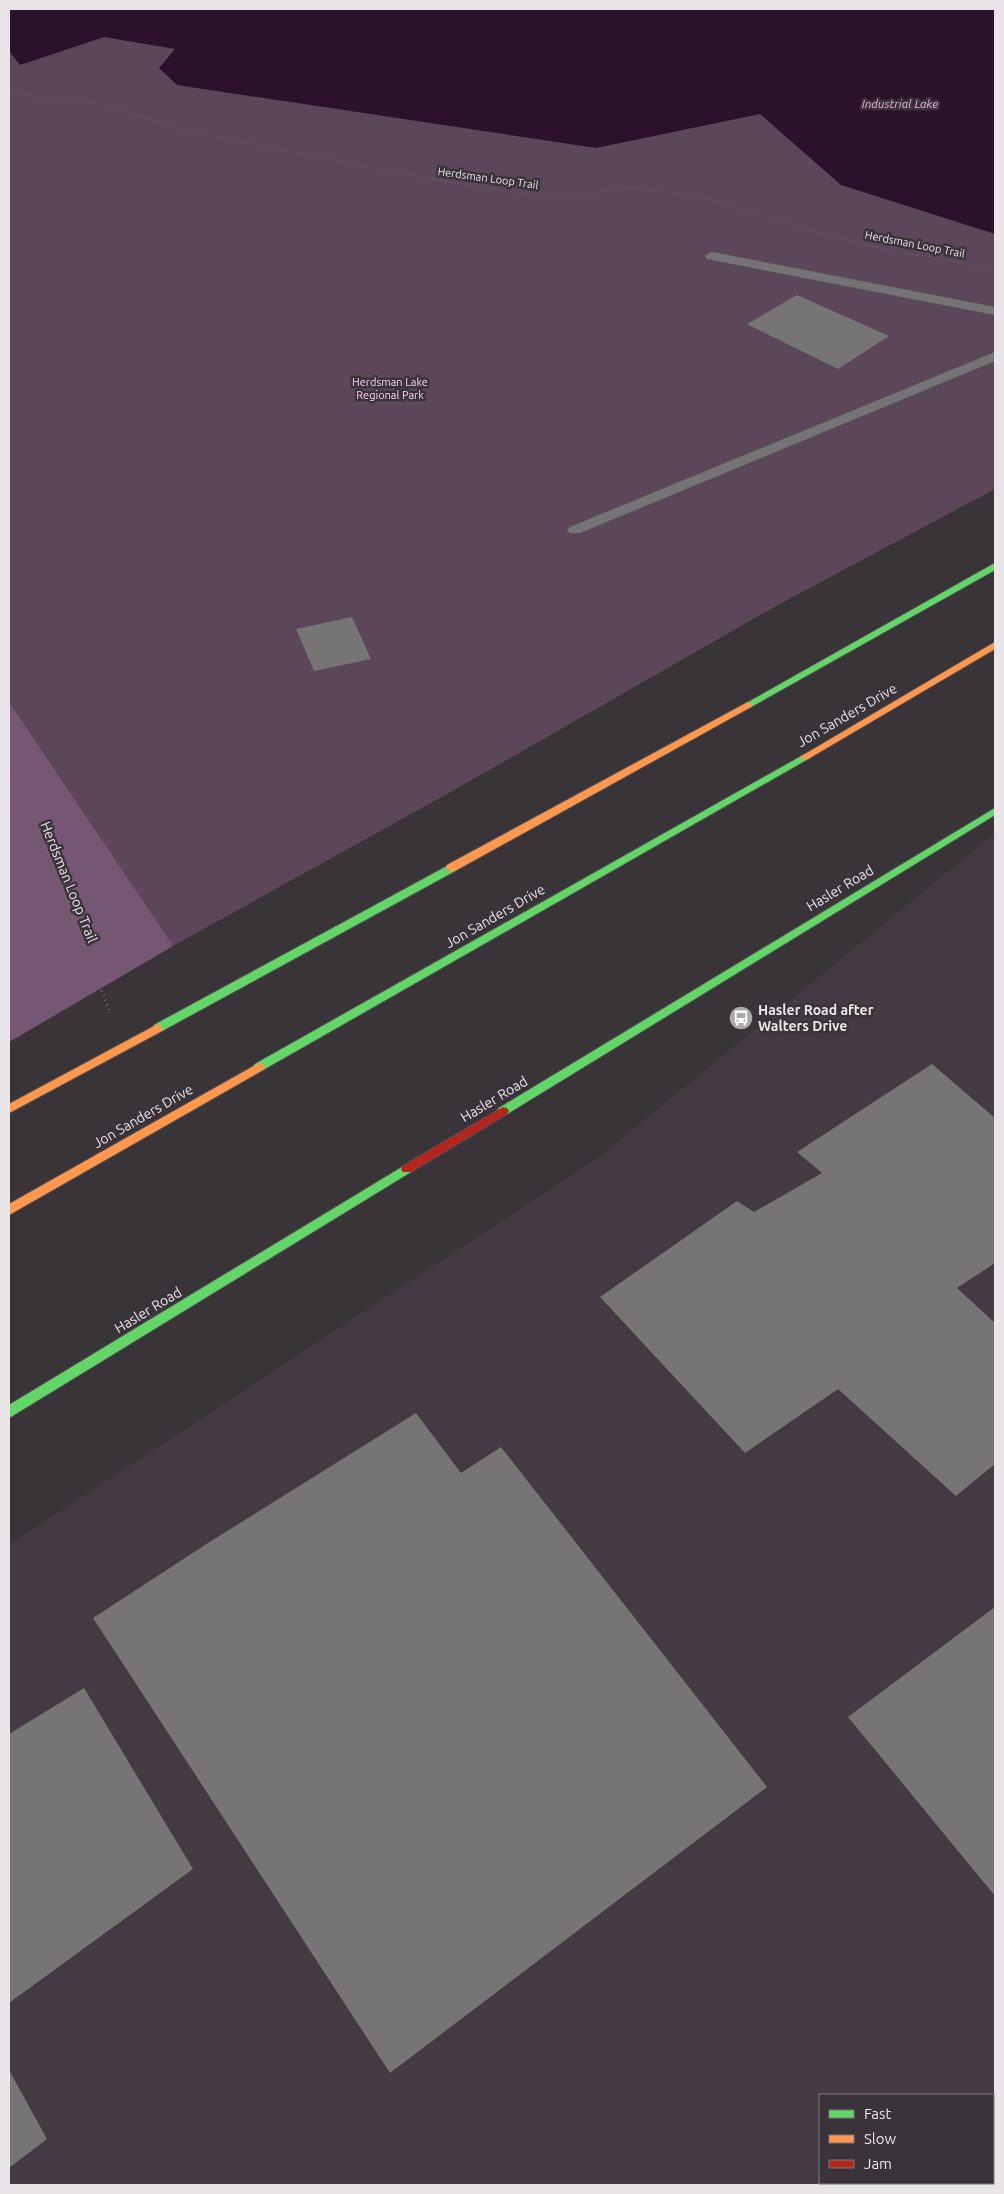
<svg xmlns="http://www.w3.org/2000/svg" width="1004" height="2194" font-family="Ubuntu,sans-serif">
<style>
.built{fill:#443a44;fill-rule:evenodd}
.green{fill:#5c475a}
.forest{fill:#755673}
.water{fill:#2c112b}
.building{fill:#767474}
.lines{fill:none;stroke-linecap:round;stroke-linejoin:round}
.lane-casing{stroke:#555154;stroke-width:2}
.fast-casing{stroke:#555154;stroke-width:2}
.slow-casing{stroke:#555154;stroke-width:2}
.jam-casing{stroke:#555154;stroke-width:2}
.path-far2{stroke:#6e6a6d;stroke-width:2;stroke-dasharray:0.5 2.5;stroke-linecap:butt}
.path-far1{stroke:#6e6a6d;stroke-width:2.5;stroke-dasharray:1 3;stroke-linecap:butt}
.path{stroke:#6e6a6d;stroke-width:3;stroke-dasharray:1 4;stroke-linecap:butt}
.lane{fill:#757375;fill-rule:evenodd}
.fast{fill:#63d668;fill-rule:evenodd}
.slow{fill:#ff974d;fill-rule:evenodd}
.jam{fill:#b3261e;fill-rule:evenodd}
.labels{text-anchor:middle;stroke-width:5;stroke-linejoin:round;paint-order:stroke}
.far-street-label{font-size:11px;fill:#eae5e9;stroke:#3a3339}
.far-park-label{font-size:11px;fill:#ffd0fb;stroke:#3a3339}
.far-water-label{font-size:12px;font-style:italic;fill:#e8afe4;stroke:#3a3339}
.street-label{font-size:14px;fill:#eae5e9;stroke:#3a3339}
.poi-label{font-size:14px;font-weight:bold;fill:#eae5e9;stroke:#3a3339;text-anchor:start}
</style>
<rect width="100%" height="100%" fill="#393438"/>
<path class="built" d="M995,833V2185H9V1545L599,1157ZM820,2095H993V2183H820Z"/>
<path class="green" d="M9,9H995V489L776,606L447,794L173,946L9,1042Z"/>
<path class="forest" d="M9,702L173,946L9,1042Z"/>
<path class="water" d="M9,9H995V234L841,185L760,114L596,148L177,85L159,68L175,49L104,37L20,65L9,51Z"/>
<path class="building" d="M797,295L889,336L838,369L747,324Z
M352,617L371,659L314,671L296,629Z
M932,1064L995,1118V1263L957,1288L995,1323V1464L956,1496L838,1389L745,1453L600,1297L737,1201L754,1212L822,1173L797,1152Z
M416,1413L461,1473L501,1447L767,1787L390,2073L93,1618L208,1543Z
M995,1607V1896L848,1717Z
M84,1688L193,1869L9,2003V1734Z
M9,2070L47,2139L9,2168Z"/>
<g class="lines">
<g class="lane-casing">
<path id="lane" d="M712,252L995,307V315L707,259L705,256Z
M995,352V361L580,533H570L567,530L570,527Z"/>
</g>
<g class="fast-casing">
<path id="fast" d="M995,563V570L751,707L748,708L743,705Z
M805,754L808,755L810,757L808,759L263,1070H255L253,1067L255,1064Z
M995,808V815L507,1114H499L497,1111L499,1108Z
M451,864L456,868L455,871L162,1031H154L153,1028L154,1025Z
M407,1164L411,1166L413,1169L411,1172L9,1418V1405Z"/>
</g>
<g class="slow-casing">
<path id="slow" d="M995,642V649L808,759H802L800,757Z
M748,702L753,705L751,707L455,871L451,872L446,868L447,865Z
M158,1024L163,1028L162,1031L9,1113V1104Z
M259,1063L263,1064L265,1067L263,1070L9,1215V1204Z"/>
</g>
<g class="jam-casing">
<path id="jam" d="M503,1107L507,1108L509,1111L507,1114L411,1172H403L401,1169L403,1166Z"/>
</g>
<path class="path-far2" d="M9,93L97,103L187,131L388,171L521,194L571,195L633,188L703,197L823,234L891,251L995,268"/>
<path class="path-far1" d="M9,756L45,848"/>
<path class="path" d="M45,846L110,1012"/>
<use href="#lane" class="lane"/>
<use href="#fast" class="fast"/>
<use href="#slow" class="slow"/>
<use href="#jam" class="jam"/>
</g>
<defs>
<g id="bus-disc" transform="scale(1.25)"><circle r="9.5" fill="#aca7ab" stroke="#3a3339"/><path d="M-5-6H5V4H4V6H2V4H-2V6H-4V4H-5ZM-3.5-4V0h7V-4ZM-3.5 1.2v1.5H-2V1.2ZM2 1.2v1.5H3.5V1.2Z" fill="#fff"/></g>
</defs>
<g fill-rule="evenodd">
<use href="#bus-disc" x="741" y="1018"/>
</g>
<g class="labels">
<g class="far-street-label">
<text transform="translate(488 178) rotate(8)" y="4">Herdsman Loop Trail</text>
<text transform="translate(915 244) rotate(11)" y="4">Herdsman Loop Trail</text>
</g>
<g class="far-park-label">
<text x="390" y="386">Herdsman Lake<tspan x="390" dy="13">Regional Park</tspan></text>
</g>
<g class="far-water-label">
<text x="900" y="108">Industrial Lake</text>
</g>
<g class="street-label">
<text transform="translate(847 715) rotate(-30)" y="5">Jon Sanders Drive</text>
<text transform="translate(69 882) rotate(68)" y="5">Herdsman Loop Trail</text>
<text transform="translate(840 888) rotate(-31)" y="5">Hasler Road</text>
<text transform="translate(495 916) rotate(-30)" y="5">Jon Sanders Drive</text>
<text transform="translate(494 1099) rotate(-31)" y="5">Hasler Road</text>
<text transform="translate(143 1116) rotate(-30)" y="5">Jon Sanders Drive</text>
<text transform="translate(148 1310) rotate(-31)" y="5">Hasler Road</text>
</g>
<g class="poi-label">
<text x="758" y="1015">Hasler Road after<tspan x="758" dy="16">Walters Drive</tspan></text>
</g>
</g>
<rect width="1004" height="2194" fill="none" stroke="#eae5e9" stroke-width="20"/>
<rect x="819" y="2094" width="175" height="90" fill="#3a3339" stroke="#807a7f"/>
<rect x="829" y="2110" width="25" height="8" fill="#63d668" stroke="#807a7f"/>
<text x="864" y="2119" font-size="15" fill="#eae5e9">Fast</text>
<rect x="829" y="2135" width="25" height="8" fill="#ff974d" stroke="#807a7f"/>
<text x="864" y="2144" font-size="15" fill="#eae5e9">Slow</text>
<rect x="829" y="2160" width="25" height="8" fill="#b3261e" stroke="#807a7f"/>
<text x="864" y="2169" font-size="15" fill="#eae5e9">Jam</text>
</svg>
